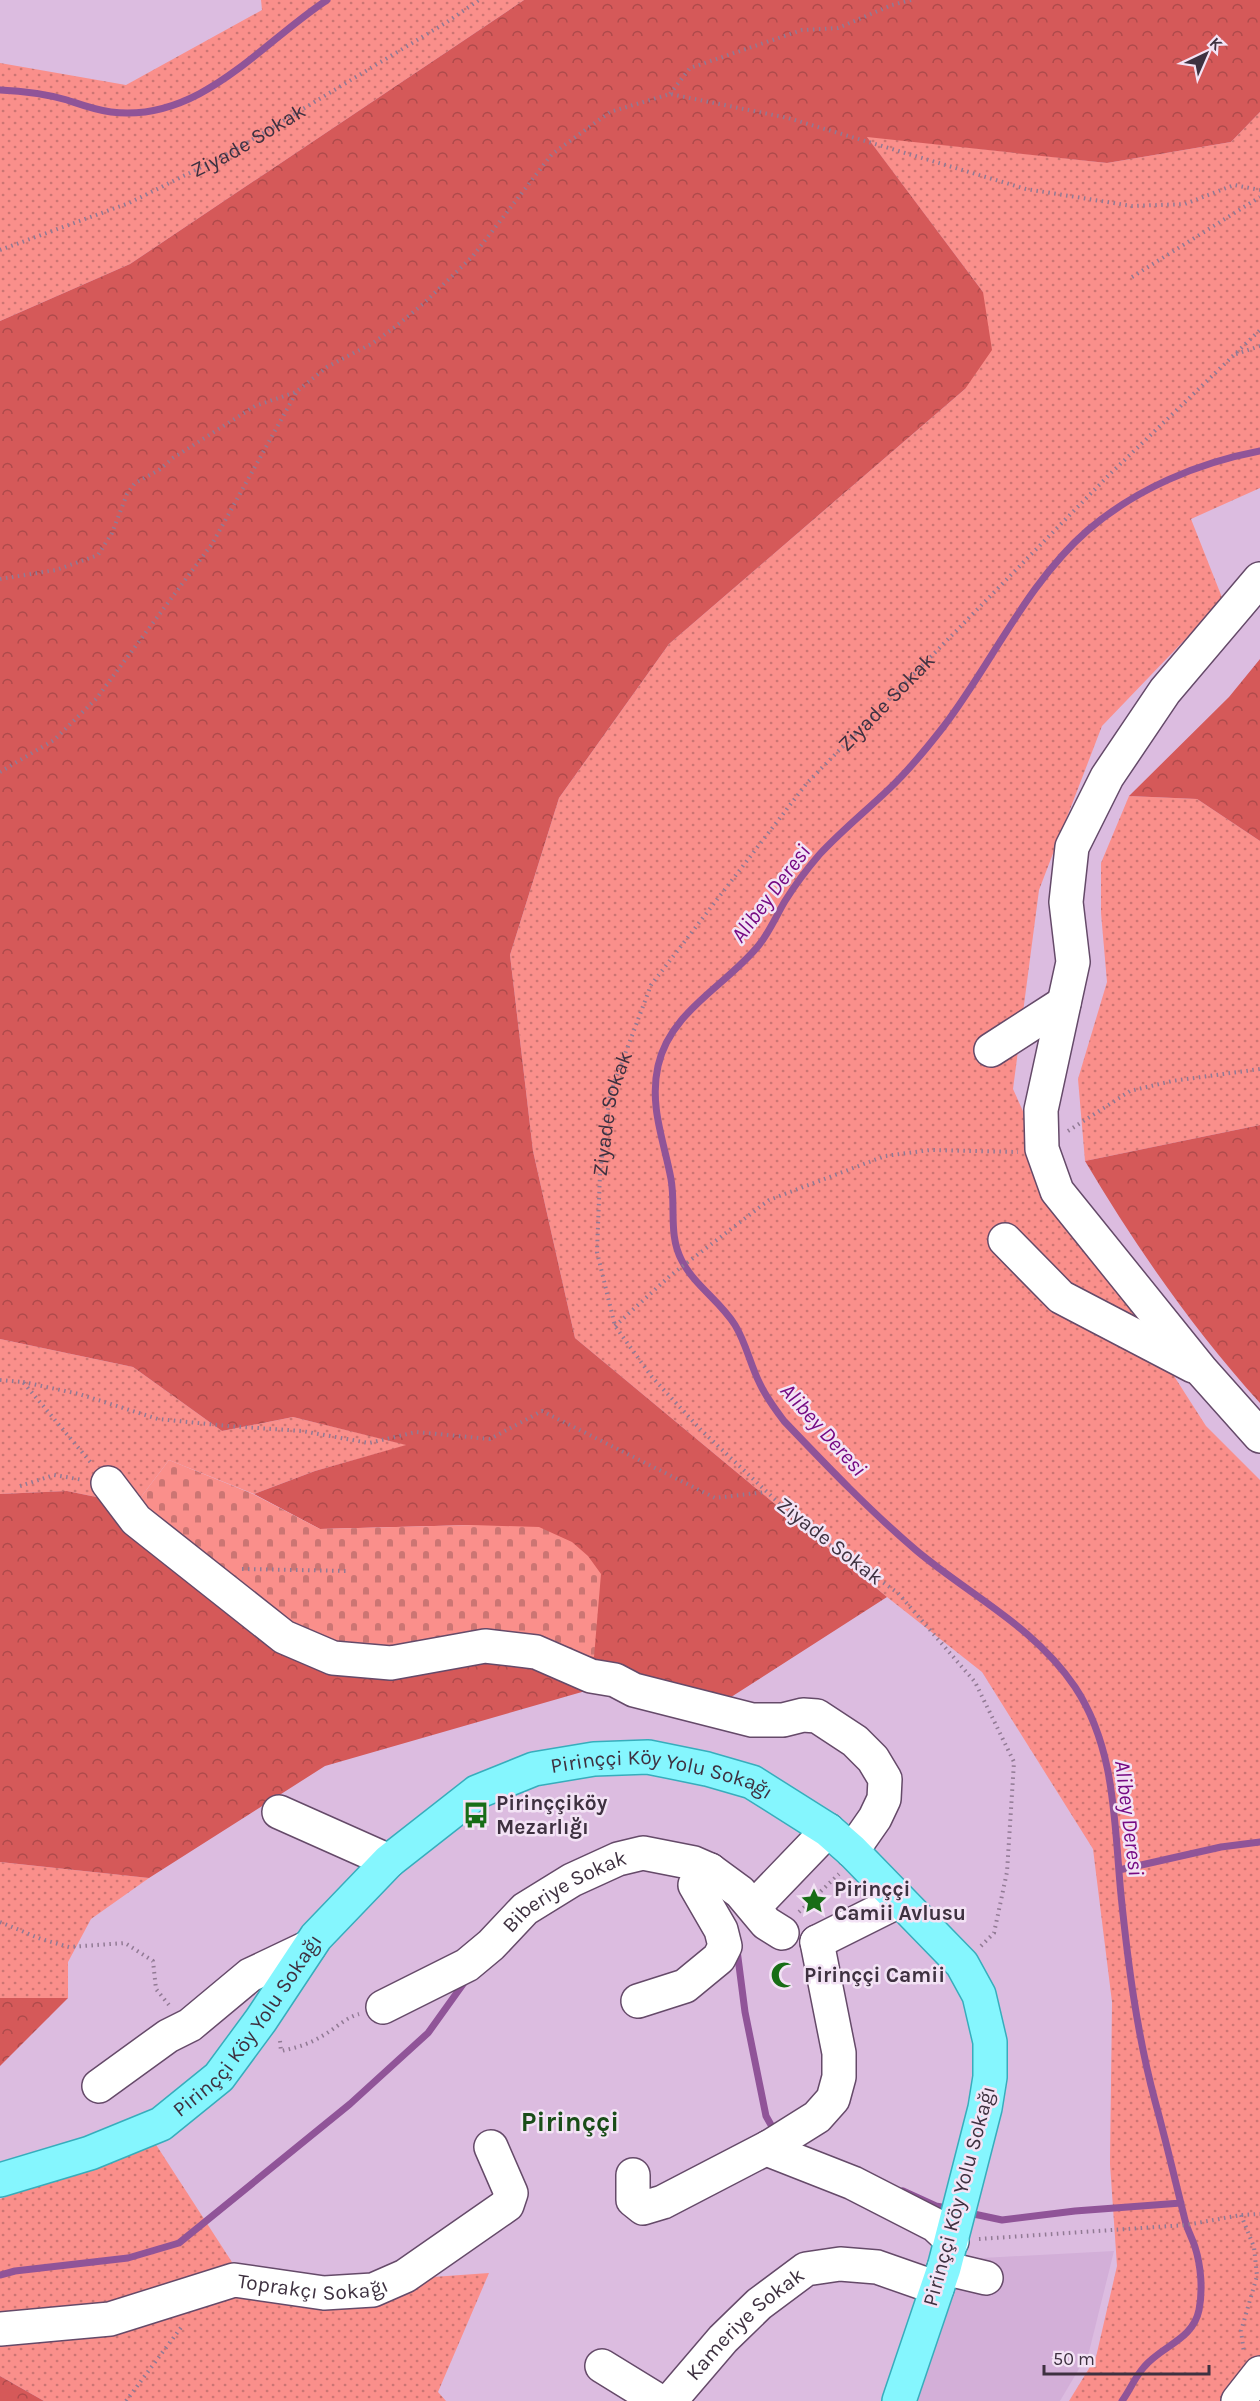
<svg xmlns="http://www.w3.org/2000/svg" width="1260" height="2401" font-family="Karla,sans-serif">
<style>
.built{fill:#d3afd8}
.grass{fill:url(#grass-dots)}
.forest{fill:url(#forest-crowns)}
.cemetery{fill:url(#cemetery-stones)}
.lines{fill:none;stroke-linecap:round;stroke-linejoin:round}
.stream{stroke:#905498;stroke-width:7}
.minor-casing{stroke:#654a69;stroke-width:36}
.major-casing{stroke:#37adbc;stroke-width:36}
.path{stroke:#917a94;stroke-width:4;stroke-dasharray:1.5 4.5;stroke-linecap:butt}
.minor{stroke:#fff;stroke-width:33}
.major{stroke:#85f6fe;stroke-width:33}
.labels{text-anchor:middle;stroke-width:5;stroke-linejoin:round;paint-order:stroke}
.street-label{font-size:21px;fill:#3e3140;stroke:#f3e3f5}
.poi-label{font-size:21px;font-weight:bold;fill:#3e3140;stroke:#f3e3f5;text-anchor:start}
.water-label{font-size:22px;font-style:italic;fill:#760a83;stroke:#f3e3f5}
.district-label{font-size:27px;font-weight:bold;fill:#194d18;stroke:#f3e3f5}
</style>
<defs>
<pattern id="grass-dots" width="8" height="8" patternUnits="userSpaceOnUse" patternTransform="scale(1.5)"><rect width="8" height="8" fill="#fa8f8b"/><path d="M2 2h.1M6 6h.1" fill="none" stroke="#cc7573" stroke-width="1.8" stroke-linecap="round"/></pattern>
<pattern id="forest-crowns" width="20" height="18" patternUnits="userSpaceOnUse" patternTransform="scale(1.5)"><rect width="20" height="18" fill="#d55959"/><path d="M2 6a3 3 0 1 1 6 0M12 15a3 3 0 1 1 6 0" fill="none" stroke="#ae4a4b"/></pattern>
<pattern id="cemetery-stones" width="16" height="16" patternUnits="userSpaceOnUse" patternTransform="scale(1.5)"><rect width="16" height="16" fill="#fa8f8b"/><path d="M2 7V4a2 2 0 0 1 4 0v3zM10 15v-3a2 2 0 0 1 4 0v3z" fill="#cc7573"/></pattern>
</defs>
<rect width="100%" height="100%" fill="#dcbce0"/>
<path class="built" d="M1114,2251L1089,2352L1060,2401H915L964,2259Z"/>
<path class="grass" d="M261,0H524L130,264L0,321V63L126,85L262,10Z
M1260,112V488L1191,519L1223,600L1102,726L1039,890L1013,1089L1067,1209L1206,1426L1260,1480V2380L1240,2401H1069L1096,2357L1117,2266L1110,2164L1112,2002L1093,1849L982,1672L887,1597L575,1338L533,1151L510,955L559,798L669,644L965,389L983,292L866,136L1107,163L1231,142Z
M1129,796L1197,799L1260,841V1125L1085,1161L1078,1079L1107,982L1101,913V863Z
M0,1339L133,1367L222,1431L293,1417L408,1445L315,1471L254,1494L169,1460L135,1505L67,1491L0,1494Z
M0,1862L149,1878L91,1919L68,1962V1998H0Z
M153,2140L250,2290L489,2273L438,2392L446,2401H44L0,2376V2199Z"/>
<path class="forest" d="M524,0H1260V112L1231,142L1107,163L867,137L983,292L992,350L965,389L669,644L559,798L510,955L533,1151L575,1338L887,1597L728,1699L641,1675L325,1766L149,1878L0,1862V1494L67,1491L135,1505L289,1631L472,1525L320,1529L254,1494L315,1471L406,1445L293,1417L222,1431L133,1367L0,1339V321L130,264Z
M1260,659V841L1197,799L1129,796L1229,697Z
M1260,1125V1403C1193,1329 1136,1247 1085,1161Z
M0,1998H68L0,2066Z
M0,2376L44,2401H0Z"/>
<path class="cemetery" d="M169,1460L253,1494L320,1529L472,1525L539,1527L572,1542L588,1556L601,1574L594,1657L503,1636L391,1656L289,1631L135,1505Z"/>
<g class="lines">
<path class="stream" d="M0,90C23,91 46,94 67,100C82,105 95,110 111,112C200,123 260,44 327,0
M1119,1870L1221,1847L1260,1842
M737,1950L745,2012L766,2116L775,2132
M903,2191L936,2206L952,2209
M969,2213L1002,2220L1075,2211L1181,2203
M0,2275L15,2271L128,2258L179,2243L350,2104L428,2033L466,1980
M1122,2401C1130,2390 1135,2377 1144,2367C1161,2346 1193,2340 1199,2310C1203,2290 1201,2266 1195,2247C1192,2238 1187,2229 1185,2220C1175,2180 1166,2141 1155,2101C1137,2034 1128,1964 1121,1895C1114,1823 1116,1749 1075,1687C1035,1627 971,1596 917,1551C870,1511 827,1466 784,1421C775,1409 766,1397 760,1384C750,1364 746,1343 735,1325C720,1301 695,1286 682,1261C668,1235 676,1207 671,1179C664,1141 649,1106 658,1066C670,1011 726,986 759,945C770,931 776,916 785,901C795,885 807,869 819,855C841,831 866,811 889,789C909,770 927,748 944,726C992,663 1027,583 1088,530C1136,489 1197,463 1260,451"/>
<g class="minor-casing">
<g id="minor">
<path d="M1260,579L1165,691L1107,777L1072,847L1066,902L1073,962L1041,1110L1042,1149L1057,1191L1202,1371L1260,1436"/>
<path d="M991,1050L1064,1003"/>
<path d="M1005,1240L1061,1297L1193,1366"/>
<path d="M108,1483L136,1520L284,1637L333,1658L391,1663L485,1646L536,1652L591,1676L615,1680L634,1690L752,1720H783L803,1715L817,1716L855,1741L873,1759L885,1779L884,1799L875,1818L852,1851"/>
<path d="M279,1812L389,1861"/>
<path d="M754,1907L828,1830"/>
<path d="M817,1942L899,1901"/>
<path d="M638,2001L685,1986L719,1958L725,1946L721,1930L695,1885L710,1870"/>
<path id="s3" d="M383,2007L467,1965L491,1945L525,1909L572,1880L618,1859L643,1853L694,1863L710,1870L740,1892L766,1923L782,1933"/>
<path d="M99,2086L168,2036L190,2025L250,1975L309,1947"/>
<path d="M769,2147L774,2152L853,2183L935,2225L952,2241"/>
<path d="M633,2175V2200L643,2208L663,2202L769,2147L817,2117L833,2099L839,2077V2053L817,1942"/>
<path d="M944,2268L986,2278"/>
<path id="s4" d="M0,2329L110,2319L234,2280L324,2293L373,2290L405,2276L507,2205L511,2193L491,2147"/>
<path d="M602,2366L659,2401"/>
<path id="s5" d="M670,2401L723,2339L759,2304L806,2269L840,2264L877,2267L937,2288"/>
<path d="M1238,2401L1260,2373"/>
</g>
</g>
<g class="major-casing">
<g id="major">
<path id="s6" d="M0,2180L90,2153L161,2124L219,2077L261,2020L316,1937L389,1861L477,1792L534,1769L594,1759L648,1757L707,1769L752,1782L828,1830L852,1851L962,1964L979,1995L990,2042V2077L985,2108L944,2268L899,2401"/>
</g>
</g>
<g class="path">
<path d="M670,94L690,68L802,30L838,28L892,5L911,0"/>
<path id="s1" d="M0,250L129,203L230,153L447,22L479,0"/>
<path d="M1132,277L1260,197"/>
<path d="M1236,354L1260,346"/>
<path d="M0,579L56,570L98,555L112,533L127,494L135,483L159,470L173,458L255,406L296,392L327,367L373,343L395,327L423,304L473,256L552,154L610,112L670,94L788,118L1026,189L1132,206L1185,204L1234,185L1260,190"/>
<path d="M0,772L54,740L96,699L212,544L296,393"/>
<path d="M1068,1131L1130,1091L1172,1081L1260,1069"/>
<path d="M615,1326L671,1275L769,1200L885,1156L930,1150L1018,1152"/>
<path d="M0,1380L23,1382L92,1464"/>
<path d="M23,1382L79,1394L158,1419L228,1426L302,1431L369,1443L416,1432L490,1439L542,1411L715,1498L766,1492"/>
<path d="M20,1486L54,1475L83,1480"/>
<path d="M242,1569L349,1571"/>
<path d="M799,1912L839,1874"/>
<path d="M0,1922L41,1939L69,1947L125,1943L153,1961L156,1989L169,2005"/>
<path id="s2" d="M981,1946L994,1933L1007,1872L1014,1762L975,1682L898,1593L806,1528L767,1492L701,1430L652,1377L615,1326L597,1252L600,1173L610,1094L651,985L807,783L1110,474L1260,330"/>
<path d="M280,2041L281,2051C295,2048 310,2044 322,2036C335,2029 345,2018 359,2014"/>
<path d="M1241,2215L1254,2247L1257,2276L1241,2331L1244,2353"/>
<path d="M979,2239L1186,2225L1241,2215L1260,2214"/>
<path d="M126,2401L183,2325"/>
</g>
<use href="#minor" class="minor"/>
<use href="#major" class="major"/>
</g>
<defs>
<g id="bus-bare" transform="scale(2.07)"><path d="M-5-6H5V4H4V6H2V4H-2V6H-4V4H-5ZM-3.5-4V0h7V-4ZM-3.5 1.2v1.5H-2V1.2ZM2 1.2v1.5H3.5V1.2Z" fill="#176d16" stroke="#f3e3f5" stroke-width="2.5" paint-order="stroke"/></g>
<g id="sight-bare" transform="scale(2.07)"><path d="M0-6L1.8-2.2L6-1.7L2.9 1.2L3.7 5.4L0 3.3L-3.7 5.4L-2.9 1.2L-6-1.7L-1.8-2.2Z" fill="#176d16" stroke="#f3e3f5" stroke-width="2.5" paint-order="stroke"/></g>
<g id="mosque-bare" transform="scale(2.07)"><path d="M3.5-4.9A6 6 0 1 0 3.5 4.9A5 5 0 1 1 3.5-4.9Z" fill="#176d16" stroke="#f3e3f5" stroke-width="2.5" paint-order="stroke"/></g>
</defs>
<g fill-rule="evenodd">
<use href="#bus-bare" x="476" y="1815"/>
<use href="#sight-bare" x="814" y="1901"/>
<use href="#mosque-bare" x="784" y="1975"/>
</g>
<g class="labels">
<g class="street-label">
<text dy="7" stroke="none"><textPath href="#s1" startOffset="272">Ziyade Sokak</textPath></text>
<text dy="7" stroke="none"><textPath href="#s2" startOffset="1509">Ziyade Sokak</textPath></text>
<text dy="7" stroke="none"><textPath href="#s2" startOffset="1005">Ziyade Sokak</textPath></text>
<text transform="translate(830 1541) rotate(38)" y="7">Ziyade Sokak</text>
<text dy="7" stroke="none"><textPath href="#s6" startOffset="825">Pirinççi Köy Yolu Sokağı</textPath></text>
<text dy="7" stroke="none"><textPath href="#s3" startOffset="218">Biberiye Sokak</textPath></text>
<text dy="7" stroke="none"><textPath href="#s6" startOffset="303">Pirinççi Köy Yolu Sokağı</textPath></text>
<text transform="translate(959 2196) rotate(-75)" y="7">Pirinççi Köy Yolu Sokağı</text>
<text dy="7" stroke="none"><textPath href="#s4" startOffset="320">Toprakçı Sokağı</textPath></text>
<text dy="7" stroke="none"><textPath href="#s5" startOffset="108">Kameriye Sokak</textPath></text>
</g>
<g class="poi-label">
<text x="496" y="1810">Pirinççiköy<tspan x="496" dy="24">Mezarlığı</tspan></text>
<text x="834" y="1896">Pirinççi<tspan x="834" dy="24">Camii Avlusu</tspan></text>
<text x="804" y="1982">Pirinççi Camii</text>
</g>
<g class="water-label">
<text transform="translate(770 893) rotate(-53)" y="8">Alibey Deresi</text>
<text transform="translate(824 1429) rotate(48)" y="8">Alibey Deresi</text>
<text transform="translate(1130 1818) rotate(83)" y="8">Alibey Deresi</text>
</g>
<g class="district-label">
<text x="570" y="2131">Pirinççi</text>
</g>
</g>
<g transform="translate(1206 54) rotate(44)" stroke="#f3e3f5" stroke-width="4.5" paint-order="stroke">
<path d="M0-4.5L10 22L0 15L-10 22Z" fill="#3e3140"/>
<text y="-9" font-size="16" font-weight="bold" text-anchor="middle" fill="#3e3140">K</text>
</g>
<path d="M1044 2365v9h165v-9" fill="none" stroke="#3e3140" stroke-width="3"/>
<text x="1053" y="2365" font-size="18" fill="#3e3140" stroke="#f3e3f5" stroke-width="4.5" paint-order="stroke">50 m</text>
</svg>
